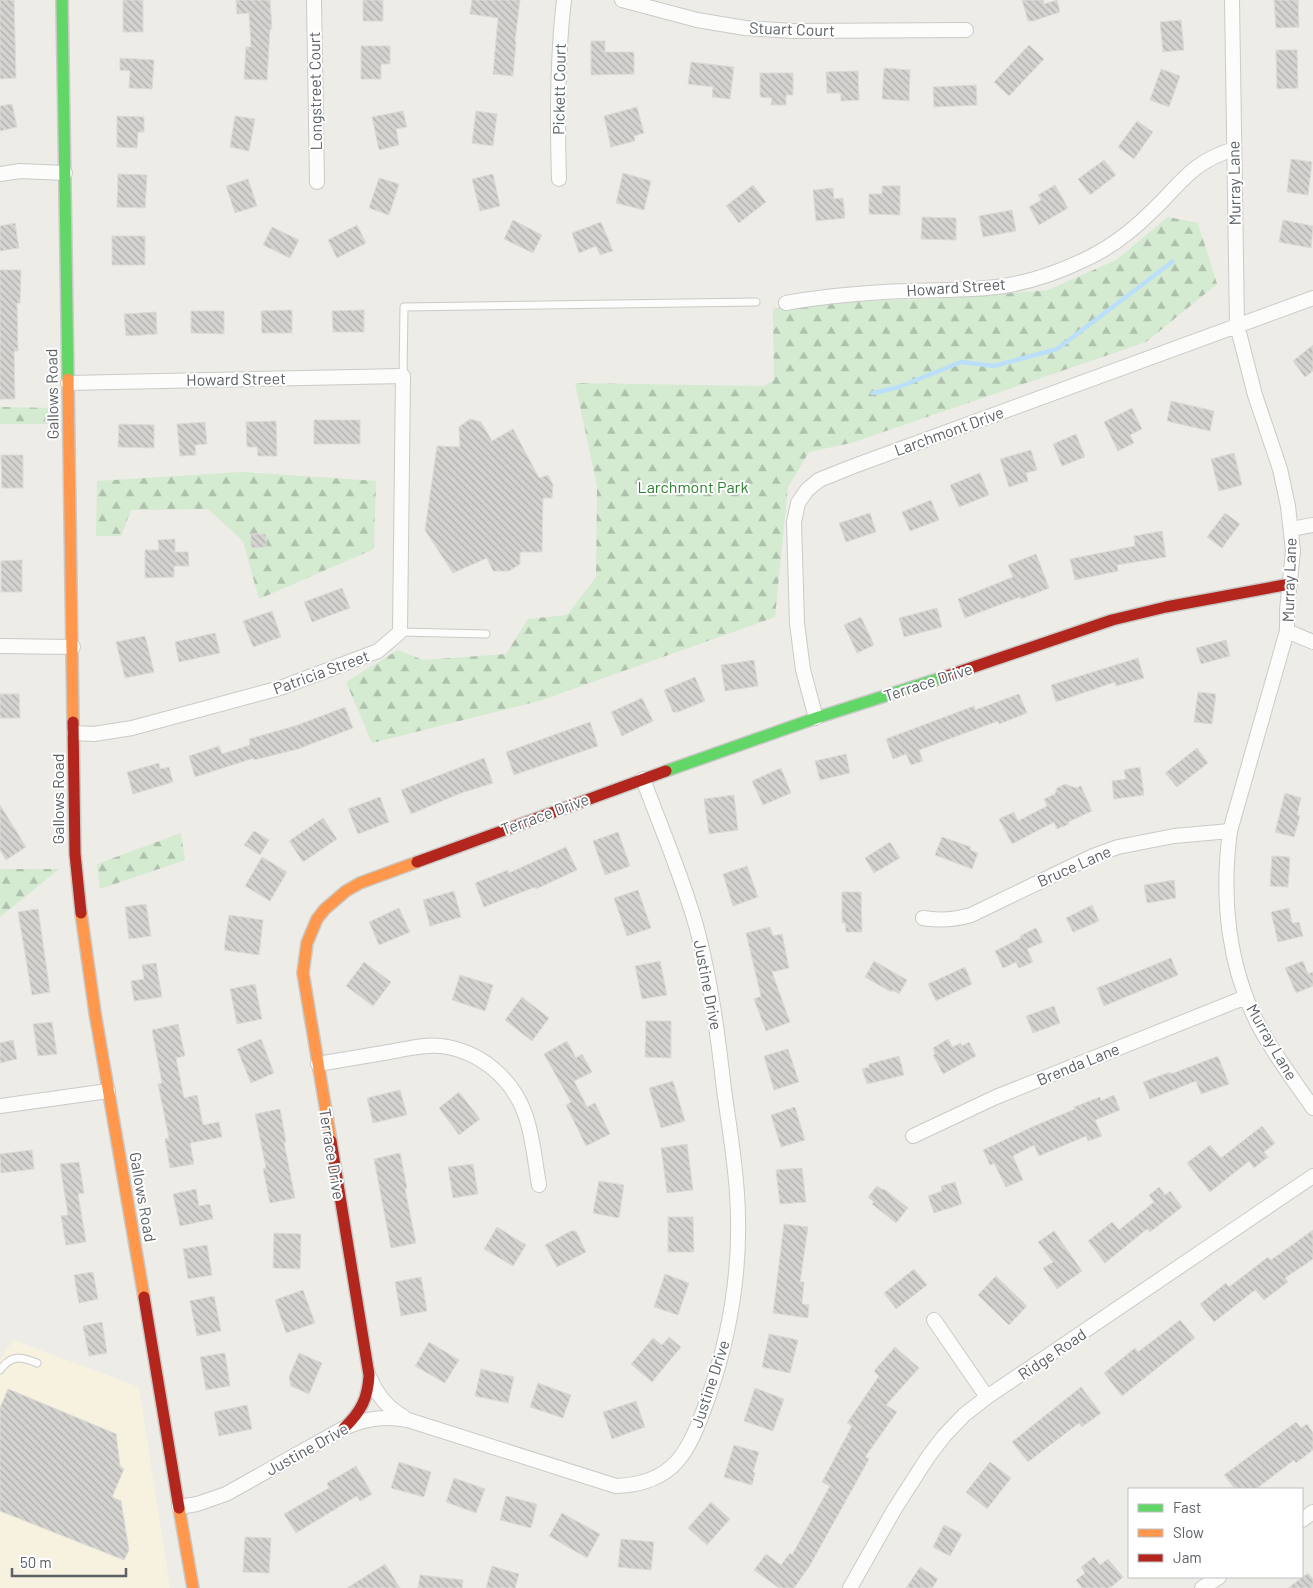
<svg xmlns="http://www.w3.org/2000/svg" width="1313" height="1588" font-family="Barlow,sans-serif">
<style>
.commercial{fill:#f7f2e0}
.forest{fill:url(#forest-firs)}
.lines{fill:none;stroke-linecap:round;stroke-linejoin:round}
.stream{stroke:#bbdff8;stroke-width:4.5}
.building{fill:url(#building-back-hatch);stroke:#dcdbd6}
.lane-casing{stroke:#cacac9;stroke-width:9}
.street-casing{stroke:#cacac9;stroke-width:16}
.fast-casing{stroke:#c9c9c8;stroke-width:14}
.slow-casing{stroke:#c9c9c8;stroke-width:14}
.jam-casing{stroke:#c9c9c8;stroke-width:14}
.lane{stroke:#fcfcfb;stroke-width:7}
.street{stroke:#fcfcfb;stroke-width:14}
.fast{stroke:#63d668;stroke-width:11}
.slow{stroke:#ff974d;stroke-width:11}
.jam{stroke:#b3261e;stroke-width:11}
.labels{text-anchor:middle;stroke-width:4;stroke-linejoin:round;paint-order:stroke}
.street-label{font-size:16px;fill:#5c6166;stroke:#fff}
.park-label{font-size:16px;fill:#2e8330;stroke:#fff}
</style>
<defs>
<pattern id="forest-firs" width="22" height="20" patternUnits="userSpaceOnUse" patternTransform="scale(1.25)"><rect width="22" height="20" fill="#d4ead1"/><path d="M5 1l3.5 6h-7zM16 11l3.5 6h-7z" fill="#afc1ad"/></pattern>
<pattern id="building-back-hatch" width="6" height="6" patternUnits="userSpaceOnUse" patternTransform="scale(1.25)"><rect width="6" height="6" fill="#d4d3d0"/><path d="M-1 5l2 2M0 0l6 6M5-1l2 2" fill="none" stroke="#afafad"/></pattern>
</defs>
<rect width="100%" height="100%" fill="#edece7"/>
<path class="commercial" d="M13,1340L139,1387L170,1588H0V1360Z"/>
<path class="forest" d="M1168,217L1198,223L1217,284L1146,342L851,443L809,452L788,487L775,617L539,701L372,743L346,682L398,650L423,660L506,654L528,619L567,615L596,577L597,486L575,383L764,386L774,380L773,309L868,301L953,298L1048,290L1116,260Z
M0,407L58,408L51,424H0Z
M241,472L376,481L374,549L259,599L243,541L208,509L131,510L121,536H96L97,481Z
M181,833L185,860L100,889L97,864Z
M0,869H59L0,917Z"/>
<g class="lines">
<path class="stream" d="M873,393L899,387L961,362L994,366L1057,349L1172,262"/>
</g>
<path class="building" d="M0,0H14L16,78L0,79Z
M123,0H143V32H123Z
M236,0H270L272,29H270L267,80L244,79L246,47H251L249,13L237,14Z
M363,0H383V21H363Z
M472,0H520L515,41L516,42L513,76L493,74L498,18L470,14Z
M1022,0H1043L1044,4L1057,0L1060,12L1033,21H1028Z
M1274,0H1298L1299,27L1276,28Z
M1181,20L1184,50L1163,52L1160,22Z
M591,41H605V52H634V74L591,75Z
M1029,45L1044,59L1009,96L994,82Z
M361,46H390V64H381V79H361Z
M1276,50H1297L1298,88L1277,89Z
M120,58L154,60L152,89L129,88L130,71L120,70Z
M691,62L734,67L730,99L712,97L713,87L688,84Z
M884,68L910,70L909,101L882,99Z
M1161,69L1180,76L1169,107L1150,100Z
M858,71L859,100L841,101V93H827L826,72Z
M760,73H793V95H786V105H771L772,98L760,97Z
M976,85L977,105L934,107L933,87Z
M12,104L17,127L0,131V106Z
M637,107L644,133L634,136L635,141L611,147L604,116Z
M403,111L407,127L396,129L399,145L379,150L372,117Z
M476,111L497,114L493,146L472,143Z
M117,116L144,117V132H138L137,148L117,147Z
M235,116L255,119L249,151L230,147Z
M1137,121L1153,132L1134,159L1118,147Z
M1291,159L1312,162L1308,195L1287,192Z
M1104,160L1116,175L1090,195L1078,179Z
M623,173L651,181L644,210L616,203Z
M118,174L147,175L145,208L117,207Z
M493,174L500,206L480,211L472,179Z
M379,178L399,184L389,215L369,208Z
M248,179L257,206L235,213L226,186Z
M753,185L766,202L739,223L726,206Z
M1055,185L1068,208L1039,225L1029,207L1041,200L1038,195Z
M882,186H900V215L869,214V194H882Z
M833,188L834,199L843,198L845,218L816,221L813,190Z
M1012,210L1016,231L983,237L979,216Z
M922,217L956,218V240L921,239Z
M513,220L542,235L533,253L504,239Z
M1283,220L1313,226L1311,248L1279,242Z
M601,222L613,251L600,255L596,246L579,253L572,233Z
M15,223L19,248L0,251V226Z
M357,225L366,243L337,258L328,240Z
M272,227L299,240L290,258L263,245Z
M112,236H145V265H112Z
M0,270H21L20,303H17L18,351H14L15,399H0Z
M292,310V333H262L261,311Z
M364,310V332H333L332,311Z
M191,311H224V334L191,333Z
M156,312L157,334L126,336L124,314Z
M1313,345V371L1305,377L1293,361Z
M1171,401L1214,411L1210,431L1167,421Z
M1132,408L1142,429L1130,435L1134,443L1118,451L1104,422Z
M470,419L481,422L492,441L513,429L539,478L548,475L553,485L552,498H543L542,552H520V564L509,571H493L487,558L453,573L425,530L437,446L460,447L459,427Z
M314,420H360V444H314Z
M276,421L277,456H258L257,447H247L246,422Z
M205,422L207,444L195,445L196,455L180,456L177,424Z
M119,424L154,425V448L118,447Z
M1076,434L1085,457L1062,466L1053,444Z
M1031,450L1037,470L1026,473L1028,481L1009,487L1000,459Z
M1234,453L1242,485L1219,491L1211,459Z
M1,455H23V488H2Z
M980,473L989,495L959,507L950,485Z
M931,500L939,520L910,531L902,512Z
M870,513L876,532L846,542L839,523Z
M1225,513L1240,524L1222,548L1207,537Z
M1162,531L1166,557L1117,565L1118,571L1075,580L1070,559L1135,546L1134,536Z
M251,534H266V547L251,548Z
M175,539V552H188L189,566H174V577L145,578V550H159L158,540Z
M1036,554L1049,588L1021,599L1020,597L965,618L958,599L1013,577L1008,565Z
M22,560V592H1V561Z
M342,588L350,608L312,622L304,602Z
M937,608L942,627L904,637L899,618Z
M272,611L281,637L253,647L243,621Z
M861,617L874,645L857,653L844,625Z
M215,633L220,653L179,662L175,642Z
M145,636L154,672L125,678L116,642Z
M1226,640L1230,656L1201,664L1196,648Z
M1138,658L1144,678L1116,686L1115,682L1056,702L1051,685Z
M754,660L758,686L725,691L721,665Z
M695,677L705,701L678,712H673L664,690Z
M1198,692L1216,694L1212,724L1194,722Z
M0,694H19L20,718H0Z
M1019,694L1027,713L999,724L998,721L919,750L923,761L911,765L906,754L893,759L886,739L974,706L975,710Z
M642,698L653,721L622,736L611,712Z
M345,707L353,728L298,749L254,760V758L195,777L189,756L219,746L222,754L250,745L249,739L298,725Z
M590,722L598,746L514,775L506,752Z
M1197,748L1208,763L1177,787L1165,773Z
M846,754L850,773L820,780L815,761Z
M484,758L493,783L461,793L411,814L401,790Z
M159,763L160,769L169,767L173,782L133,794L127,772Z
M1140,767L1144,795L1114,799L1112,781L1126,779L1124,770Z
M781,768L791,793L763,805L752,781Z
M1065,784L1076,788L1081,786L1092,811L1068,822L1069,824L1057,829L1054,822L1012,844L999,819L1014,812L1018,821L1047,806L1044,799L1055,794L1057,788Z
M1285,793L1301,798L1297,815L1300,816L1294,837L1275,832Z
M734,795L738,830L709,834L704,799Z
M380,797L389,822L358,834L348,809Z
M0,805L26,847L6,860L0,850Z
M323,818L337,839L303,862L289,841Z
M254,831L269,840L260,855L244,845Z
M618,832L630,866L605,875L593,841Z
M942,837L971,847L970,850L978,853L972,869L935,855Z
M890,842L900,858L874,873L865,858Z
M566,847L577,870L536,889L535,887L484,907L475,883L508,870L509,873Z
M1272,856L1290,857L1288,887L1270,886Z
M262,857L287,872L270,901L245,886Z
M747,866L758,897L733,906L723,874Z
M1174,880L1176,898L1147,903L1144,885Z
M638,890L651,928L627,936L614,898Z
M454,891L461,917L430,926L423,900Z
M842,892H861L862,932H846L845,923H842Z
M146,904L151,936L129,939L125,907Z
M1092,905L1099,921L1073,932L1066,918Z
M399,908L410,932L379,945L369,922Z
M1289,908L1292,923L1299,922L1303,936L1278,942L1271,912Z
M38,909L50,992L32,995L18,912Z
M229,915L263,920L259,955L224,950Z
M770,927L773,936L782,934L789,968L772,972L790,1022L766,1031L754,999L761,996L746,933Z
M1036,928L1043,942L1027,949L1033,962L1019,968L1016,962L1003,968L995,951L1021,938L1020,936Z
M1171,958L1178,975L1104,1006L1097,988Z
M660,961L667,995L642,999L635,966Z
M874,961L907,980L899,994L892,990L891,992L865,977Z
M1303,961L1308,974L1313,972V986L1296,993L1285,968Z
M364,962L391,982L373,1006L346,986Z
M156,963L162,997L134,1001L131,981L144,979L142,965Z
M965,967L972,984L936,1001L928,984Z
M460,975L493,985L485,1011L452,1000Z
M255,984L262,1019L237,1024L230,989Z
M522,997L549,1018L532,1041L505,1020Z
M1054,1006L1060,1023L1033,1033L1026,1016Z
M646,1021H671V1058L645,1057Z
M52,1022L57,1054L38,1056L33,1024Z
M178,1024L185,1056L176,1058L184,1098L197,1095L203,1125L219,1122L222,1137L190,1143L194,1164L170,1168L165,1139L169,1138L158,1084L162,1083L152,1030Z
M261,1039L274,1073L251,1083L237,1049Z
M948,1039L952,1047L961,1043L962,1046L969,1042L976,1056L943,1074L933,1055L935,1054L933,1048Z
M13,1040L17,1059L0,1063V1043Z
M567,1041L576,1058L582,1054L592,1072L574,1081L587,1107L595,1103L610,1134L586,1146L566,1105L571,1102L544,1054Z
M788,1049L799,1082L774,1090L764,1056Z
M899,1056L904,1075L867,1084L862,1069L869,1067V1064Z
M1218,1056L1229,1084L1201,1094L1196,1081L1150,1099L1143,1082L1170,1072L1171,1074Z
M673,1081L685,1121L661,1128L649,1088Z
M400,1090L407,1115L373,1123L367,1098Z
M459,1092L480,1119L459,1135L439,1108Z
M1114,1095L1120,1110L1095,1120L1102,1136L1088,1141L1086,1136L1039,1156L1034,1145L1013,1156L1023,1180L1006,1187L994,1163L990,1165L983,1150L1032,1127L1075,1109L1074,1107L1100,1097L1101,1101Z
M795,1107L805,1140L781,1147L771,1115Z
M280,1109L286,1142H284L295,1198L270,1203L263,1169L266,1168L255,1114Z
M1262,1126L1275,1143L1264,1152L1268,1157L1254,1168L1249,1161L1210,1192L1187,1163L1210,1145L1221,1158Z
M687,1144L693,1190L667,1193L661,1148Z
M32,1150L34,1169L1,1173L0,1154Z
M400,1153L407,1188L405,1189L416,1243L391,1248L374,1159Z
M79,1162L84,1193L78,1194L86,1242L66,1245L61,1216L68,1215L60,1164Z
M473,1164L478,1194L453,1198L448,1167Z
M802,1168L806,1202L780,1204L776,1170Z
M599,1181L624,1185L619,1218L593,1213Z
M955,1182L962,1204L934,1213L928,1196L942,1191L941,1186Z
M877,1186L883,1190L884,1189L908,1208L896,1223L872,1204L874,1202L868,1197Z
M1159,1187L1165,1195L1170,1191L1182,1207L1150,1232L1147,1229L1105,1263L1088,1241L1112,1222L1119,1230L1154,1202L1149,1195Z
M196,1189L199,1206L210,1204L213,1219L180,1226L173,1194Z
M668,1217H693L694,1252H668Z
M784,1224L808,1227L800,1282H804L802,1304L809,1305L808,1318L773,1313Z
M497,1227L526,1245L513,1266L484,1249Z
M1313,1230V1259L1285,1278L1288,1282L1264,1300L1255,1290L1214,1322L1200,1304L1226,1283L1229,1287L1268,1257L1271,1260Z
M571,1231H576L586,1252L557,1267L545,1245Z
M1054,1231L1082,1271L1057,1289L1043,1268L1053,1262L1038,1242Z
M274,1233L301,1234L300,1269L273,1268Z
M207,1245L212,1275L188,1279L183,1249Z
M914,1269L927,1285L896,1309L884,1293Z
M93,1272L98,1299L79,1303L74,1275Z
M665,1274L689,1283L678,1315L654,1307Z
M996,1276L1027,1306L1009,1325L978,1295Z
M421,1277L427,1311L401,1316L395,1282Z
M303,1290L315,1323L286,1333L275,1300Z
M214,1296L221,1331L197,1336L190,1301Z
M1180,1320L1195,1338L1122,1396L1104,1373L1135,1348L1138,1352Z
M102,1322L107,1353L89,1356L83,1326Z
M769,1334L798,1340L790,1373L762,1367Z
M669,1337L681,1347L652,1382L631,1364L653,1338L662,1345Z
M429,1342L459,1360L445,1383L415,1366Z
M895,1347L919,1368L886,1405L897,1412L865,1457L869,1459L809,1567L794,1588H779L754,1570L766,1554L781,1565L790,1553L792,1555L830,1486L822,1482L852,1426L847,1423L879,1376L874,1371Z
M225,1353L230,1386L206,1390L200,1357Z
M299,1353L322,1363L309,1394L291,1386L289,1377Z
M481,1369L514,1377L508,1403L475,1396Z
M538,1383L571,1395L563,1418L530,1407Z
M1081,1387L1101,1413L1082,1427L1079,1423L1028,1462L1012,1442Z
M755,1388L784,1399L773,1431L744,1421Z
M8,1389L116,1434L120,1466L124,1469L112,1497L121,1501L129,1550L124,1560L0,1511V1408Z
M636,1401L645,1427L612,1439L603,1412Z
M247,1405L252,1429L219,1436L214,1412Z
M1296,1422L1301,1428L1307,1424L1313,1433V1450L1296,1463L1294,1460L1256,1489H1235L1224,1475Z
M734,1445L759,1452L753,1472L755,1473L752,1485L724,1477Z
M399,1462L431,1472L424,1497L391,1488Z
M990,1462L1011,1478L987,1509L966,1492Z
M356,1466L372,1494L360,1501L357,1496L296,1533L284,1514L329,1488L327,1483Z
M454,1478L485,1489L476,1513L446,1502Z
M506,1496L537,1504L531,1528L500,1520Z
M711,1502L730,1519L707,1545L688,1528Z
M562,1513L600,1534L587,1558L549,1536Z
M944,1525L962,1534L950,1556L933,1547Z
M245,1537L271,1538L269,1573L243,1572Z
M621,1539L654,1542L651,1570L618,1567Z
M1094,1557L1100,1565L1108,1559L1123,1577L1110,1588H1082L1076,1580L1085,1573L1081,1567Z
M385,1564L400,1588H347Z
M492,1566L519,1574L515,1588H486Z
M920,1567L938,1579L932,1588H906Z
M1308,1573L1313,1579V1588H1288Z
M420,1575L463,1580L462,1588H418Z"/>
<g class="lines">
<g class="lane-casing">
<path id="lane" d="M403,376L404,307L756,302
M400,632L486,634
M0,1370C11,1355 20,1356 37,1363"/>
</g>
<g class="street-casing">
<path id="street" d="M314,0L317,182
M622,0L697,20L745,28L793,31L966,30
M1232,0L1237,325L1255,395L1280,469L1288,506L1293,551L1287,610V631L1230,831C1221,898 1228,968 1260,1028C1275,1056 1295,1082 1313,1108
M0,174L20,171L65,173
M559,179C557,119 557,60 564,0
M786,303C818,297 851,294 884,292C921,290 960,291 997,287C1027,283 1057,273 1084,260C1108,249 1132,231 1151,212C1182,183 1190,163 1234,149
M68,383L403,376L400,632L378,651L280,688L132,728L94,734L74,733
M1291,529L1313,525
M1287,631L1313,642
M0,646L73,647
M816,718L803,670L797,623L794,522L798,503L807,490L819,480L854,466L1313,298
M923,918C940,921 954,920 971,915L1093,856L1118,847L1174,836L1230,831
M318,1064C341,1060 365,1056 389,1052C406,1049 424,1044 441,1046C480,1051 512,1078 525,1114C533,1136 535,1162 539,1185
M0,1106L108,1091
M913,1136L996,1097L1246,997
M934,1320L987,1397
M370,1378C377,1395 387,1408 404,1417
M179,1507L197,1504L226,1494L344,1428C366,1418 384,1416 408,1420L616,1486C675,1484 689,1451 707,1401C731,1334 742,1266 737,1194C735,1160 729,1125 724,1090C718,1036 711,982 697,929C683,878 661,828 643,779
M1302,1520L1313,1512
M850,1588L894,1510L928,1457L944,1436L964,1415L987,1397L1313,1176
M1202,1588L1219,1577"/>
</g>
<g class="fast-casing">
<path id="fast" d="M62,0L68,379
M666,771L816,718L944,677"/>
</g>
<g class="slow-casing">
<path id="slow" d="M68,379L73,722
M81,913L95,1013L144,1297
M331,1141L303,973L307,943L317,919L325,909L346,891L360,883L417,862
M179,1508L193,1588"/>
</g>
<g class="jam-casing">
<path id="jam" d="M944,677L1112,620L1166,607L1290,584
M73,722L75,854L81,913
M417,862L666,771
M331,1141L369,1375C368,1398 361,1412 344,1428
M144,1297L179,1508"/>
</g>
<use href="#lane" class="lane"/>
<use href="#street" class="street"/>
<use href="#fast" class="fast"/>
<use href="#slow" class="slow"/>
<use href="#jam" class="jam"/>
</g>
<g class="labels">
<g class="street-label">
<text transform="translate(792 29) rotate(2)" y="6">Stuart Court</text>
<text transform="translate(559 89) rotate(-89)" y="6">Pickett Court</text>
<text transform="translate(315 91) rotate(-91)" y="6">Longstreet Court</text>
<text transform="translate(1234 183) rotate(-91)" y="6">Murray Lane</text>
<text transform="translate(956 287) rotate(-4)" y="6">Howard Street</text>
<text transform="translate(236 379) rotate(-1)" y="6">Howard Street</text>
<text transform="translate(52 394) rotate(-91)" y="6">Gallows Road</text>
<text transform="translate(949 431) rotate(-20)" y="6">Larchmont Drive</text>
<text transform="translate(1289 580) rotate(-88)" y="6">Murray Lane</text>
<text transform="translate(321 672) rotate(-20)" y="6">Patricia Street</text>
<text transform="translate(928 682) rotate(-18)" y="6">Terrace Drive</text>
<text transform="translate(58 799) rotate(-90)" y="6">Gallows Road</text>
<text transform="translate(545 814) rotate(-20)" y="6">Terrace Drive</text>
<text transform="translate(1074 866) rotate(-24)" y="6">Bruce Lane</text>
<text transform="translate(708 985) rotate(79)" y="6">Justine Drive</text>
<text transform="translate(1272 1042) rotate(60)" y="6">Murray Lane</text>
<text transform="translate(1078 1064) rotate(-22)" y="6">Brenda Lane</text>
<text transform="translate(332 1154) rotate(81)" y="6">Terrace Drive</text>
<text transform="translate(143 1197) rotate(80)" y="6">Gallows Road</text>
<text transform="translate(1052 1354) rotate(-34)" y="6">Ridge Road</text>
<text transform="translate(710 1384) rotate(-72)" y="6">Justine Drive</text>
<text transform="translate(307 1449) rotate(-29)" y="6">Justine Drive</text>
</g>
<g class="park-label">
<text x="693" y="493">Larchmont Park</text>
</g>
</g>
<rect x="1128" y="1488" width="175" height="90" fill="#ffffff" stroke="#bec0c2"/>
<rect x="1138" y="1504" width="25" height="8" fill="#63d668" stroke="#bec0c2"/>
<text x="1173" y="1513" font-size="15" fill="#5c6166">Fast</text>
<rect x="1138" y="1529" width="25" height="8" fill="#ff974d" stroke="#bec0c2"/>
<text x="1173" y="1538" font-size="15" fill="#5c6166">Slow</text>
<rect x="1138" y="1554" width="25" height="8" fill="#b3261e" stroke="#bec0c2"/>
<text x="1173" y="1563" font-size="15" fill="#5c6166">Jam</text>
<path d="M12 1568v8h114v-8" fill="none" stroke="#5c6166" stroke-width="2.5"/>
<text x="20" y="1568" font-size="15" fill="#5c6166" stroke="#ffffff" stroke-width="4" paint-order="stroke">50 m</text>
</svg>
